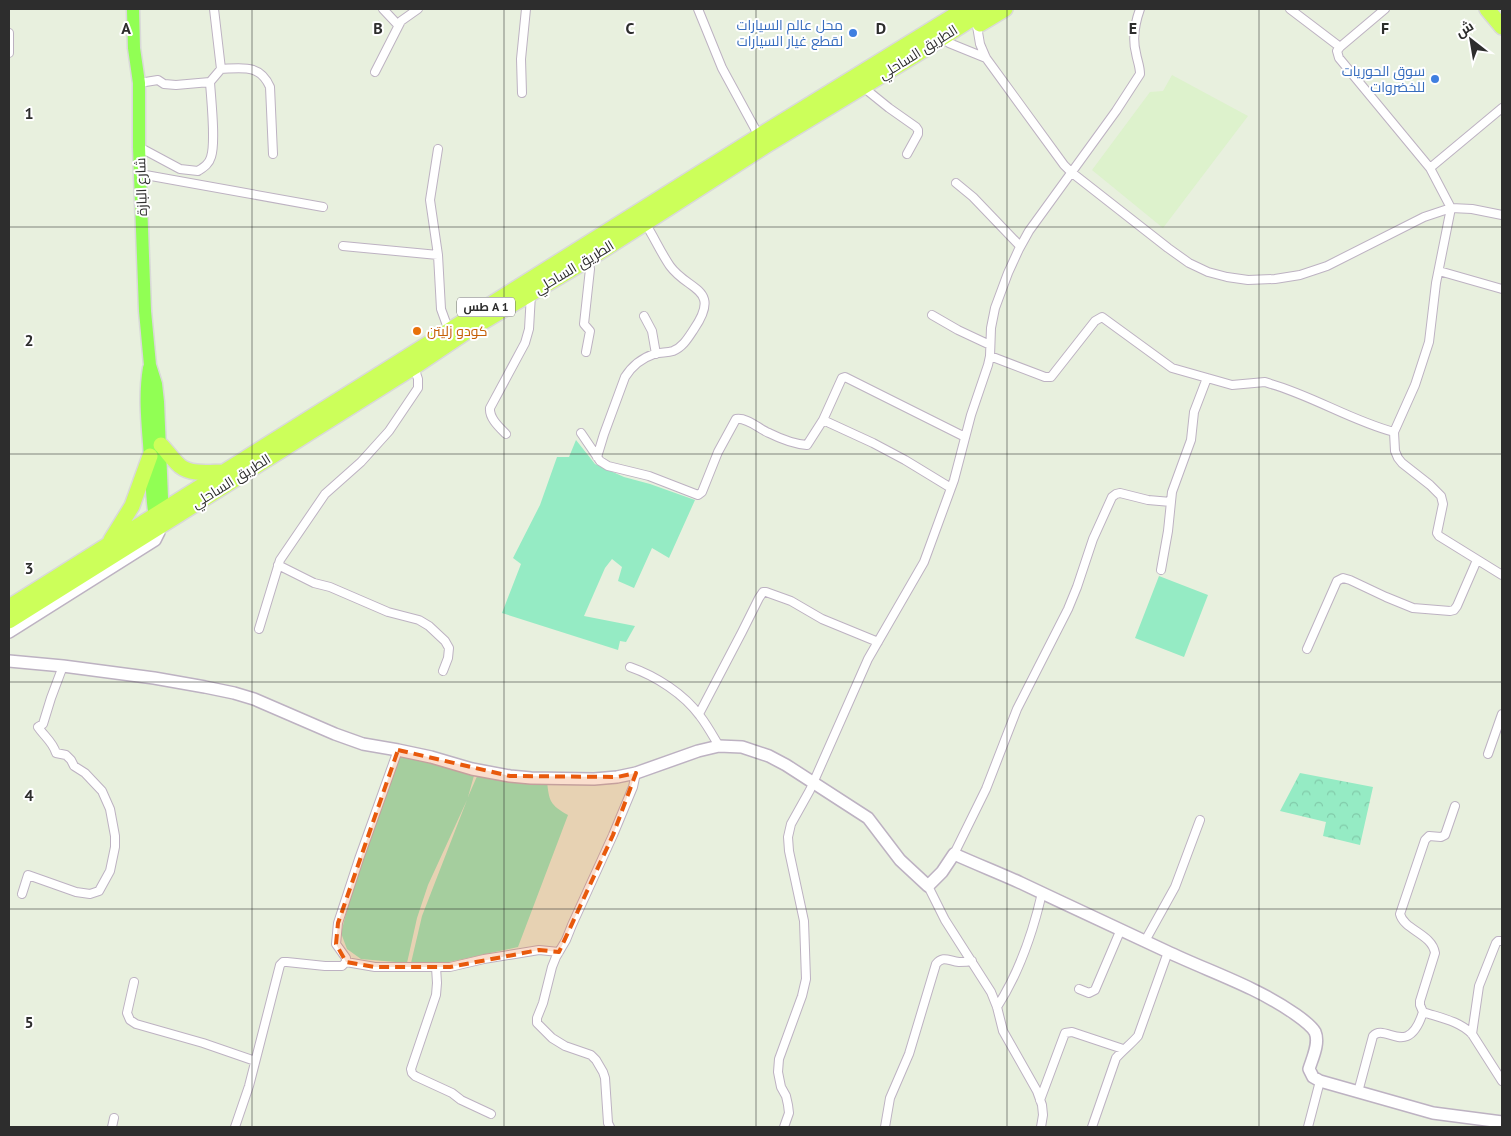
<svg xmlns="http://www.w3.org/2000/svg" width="1511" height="1136" font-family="'PT Sans',Cairo,sans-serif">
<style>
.education{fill:#ddf2cc}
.grass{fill:#95ebc4}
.forest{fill:url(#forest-crowns)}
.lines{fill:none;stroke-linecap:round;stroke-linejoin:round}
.street-casing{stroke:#bdb2c2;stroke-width:10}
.secondary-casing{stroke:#bdb2c2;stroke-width:14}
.primary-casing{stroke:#d9d9d9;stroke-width:15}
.highway-casing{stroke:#d9d9d9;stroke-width:18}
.street{stroke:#fff;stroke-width:8}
.secondary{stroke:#fff;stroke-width:11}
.primary{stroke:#91ff54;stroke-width:12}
.highway{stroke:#ccff5a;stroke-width:15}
.marked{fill:#e8590c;fill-opacity:0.2;stroke:#e8590c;stroke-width:4;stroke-dasharray:10 6;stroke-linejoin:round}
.grid{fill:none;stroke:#2d2d2d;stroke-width:1;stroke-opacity:0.55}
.shop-dot{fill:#3f7fe0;stroke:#fff;stroke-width:2}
.food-dot{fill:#e8710a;stroke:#fff;stroke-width:2}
.labels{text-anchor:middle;stroke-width:4;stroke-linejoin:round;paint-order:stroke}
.shield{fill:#fff;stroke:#6c6c6c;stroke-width:1}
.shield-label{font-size:12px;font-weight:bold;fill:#2d2d2d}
.shop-label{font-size:14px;fill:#366cbe;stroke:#fff;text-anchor:end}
.street-label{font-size:14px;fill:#2d2d2d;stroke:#fff}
.food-label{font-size:14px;fill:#c56008;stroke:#fff;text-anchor:start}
.grid-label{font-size:16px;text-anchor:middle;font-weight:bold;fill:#2d2d2d;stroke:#fff;stroke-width:4;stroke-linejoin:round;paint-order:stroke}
</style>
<defs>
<pattern id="forest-crowns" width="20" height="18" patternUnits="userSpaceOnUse" patternTransform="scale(1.25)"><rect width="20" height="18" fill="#95ebc4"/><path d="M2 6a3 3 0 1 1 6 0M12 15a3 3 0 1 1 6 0" fill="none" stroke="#81caa9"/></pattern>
</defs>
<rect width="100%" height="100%" fill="#e8f0de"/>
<path class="education" d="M1172,75L1248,116L1163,228L1092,170L1150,92L1163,91Z"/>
<path class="grass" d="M576,440L595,464L624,477L650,484L695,500L669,558L652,548L634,588L618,581L622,567L612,559L605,568L584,616L635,626L626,642L620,641L618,650L502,613L521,564L513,558L540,505L557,457H569Z
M1159,576L1208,595L1184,657L1135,638Z
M401,753L475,772L468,797L478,774L547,781C549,801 550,805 568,815L518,947L449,962L411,963L422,916L467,800L428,885L417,918L407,963L361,959L347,949L341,933L352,891Z"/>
<path class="forest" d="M1300,773L1373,787L1360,845L1323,836L1326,822L1280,811Z"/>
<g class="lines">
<g class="street-casing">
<path id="street" d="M214,9L221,69
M383,9L398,25
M698,9L722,68L759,136
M1290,9L1340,47
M1385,9L1340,47L1337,51L1339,58L1430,168L1451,208L1436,283L1429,342L1415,385L1394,432L1395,451L1398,458L1402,463L1430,485L1441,496L1443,504L1437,533L1439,536L1502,575
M977,26L980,44L986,58L1064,165L1071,172L1168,248L1189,263L1208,272L1227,277L1248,280L1275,279L1300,275L1327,266L1424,217L1451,208L1472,209L1502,215
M9,33V53
M949,43L986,58
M375,72L401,21L418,9
M139,83L158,80L164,84L176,85L210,82L221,69C243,68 260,64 270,87L273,154
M863,87L889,108L916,127L918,130V134L907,154
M522,93L521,59L526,9
M139,147L180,169L198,171C204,167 209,164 211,157C216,142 211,99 210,82
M438,149L430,200L438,255L441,309L449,331
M1430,168L1502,108
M140,174L323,207
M956,183L973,197L1020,246
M343,246L438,255
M1439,271L1502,289
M932,315L958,330L990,345
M644,316L652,331L656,354
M586,352L590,331L584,324L590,269L588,257
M990,356L1045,377H1051L1095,321L1102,317L1172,368L1232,385L1265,382L1271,384C1313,396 1352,421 1394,432
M823,420L873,443L905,460L951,488
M581,433L600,461L608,466L649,476L698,495L702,492L718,452L736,419C747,417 759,429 769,433C781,439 794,444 807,445L823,420L842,378L845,377L965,437
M506,434C499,427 489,418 490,408L525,343L529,329L531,294
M597,457L604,434L625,377C632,366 642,358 654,354C661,352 667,353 673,351C683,347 688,338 694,329C722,288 688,291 670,266C661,253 654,237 645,223
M278,565L314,583L330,587L388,612L419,620L429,626L445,641L449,648L448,658L443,671
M1161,570L1168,531L1172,492L1191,440L1194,412L1207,378
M259,629L280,560L325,494L361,462L389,431L418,388V379L414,367
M1307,649L1337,581L1343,578L1350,580L1386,597L1413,608L1450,611L1454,610L1457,606L1477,560
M630,667C656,676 684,694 700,716C707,725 713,736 719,746
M699,714L742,632L759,598L763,592H766L791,601L822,619L878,642
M1488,754L1502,714
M954,854L986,789L1017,709L1068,609L1077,587L1093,539L1112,497L1116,494L1120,493L1148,500L1171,502
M928,886L945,920L991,992L997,1007L1003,1031L1037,1091L1042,1105L1043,1115L1041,1127
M22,894L28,875L76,892L90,894L99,891L110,871L115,847V836L110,809L102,791L85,773L74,766L71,760L66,755L56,753C53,742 44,736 38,727L43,724L51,698L63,666
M1145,941L1175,887L1200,820
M346,962L375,967H450L484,959L539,950L559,952
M436,967L437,983L436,995L411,1069L412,1073L415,1076L452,1093L461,1100L491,1114
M134,982L127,1013L130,1020L136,1024L203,1043L255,1061
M1079,989L1089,993L1095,990L1121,929
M997,1007C1019,973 1033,932 1042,893
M1423,1012C1441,1018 1459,1021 1472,1034L1502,1081
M1472,1034L1479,986L1496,943L1498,941H1502
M1358,1092L1373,1036C1385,1022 1408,1060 1423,1012L1420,1005V1001L1435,953C1432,934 1404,930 1400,914L1425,840L1429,836L1441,837L1445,835L1455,806
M1040,1100L1065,1033L1072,1032L1123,1049
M112,1127L114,1118
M235,1127L249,1086L280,965L283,962H287L325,966H342L346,962V958L336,944L338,923L359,859L398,750
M610,1127L608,1123L605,1078L603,1072L596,1060L591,1055L565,1046L552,1038L537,1023V1018L543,1003L552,967L556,957L566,940L572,925L613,835L633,787L636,773
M784,1127L789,1113L788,1105L786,1096L781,1087L778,1072L779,1059L802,996L806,979L804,921L789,851L788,837L791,824L810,790L868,659L924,562L954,480L971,415L988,365L990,356L991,328L995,308L1008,273L1019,249L1029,231L1116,111L1140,74C1140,66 1137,60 1136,53C1132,38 1135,23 1140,9
M885,1127L890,1098L909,1054L936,964C943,955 949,961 959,962C963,962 967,962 972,961
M1092,1127L1116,1058C1123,1050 1131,1044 1138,1036L1168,952
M1308,1127L1320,1081"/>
</g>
<g class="secondary-casing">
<path id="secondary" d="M9,632L155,540L159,532L158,527
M9,661L63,666L154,678L205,687L234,693L254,699L335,734L363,744L398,750L431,757L472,769L510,776L531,778L594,779L617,777L636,773L698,751L719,746L742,747L769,756L786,765L868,818L900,860L928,886L942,872L954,854C976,864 999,873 1021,883C1069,906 1117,928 1166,951C1210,972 1255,986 1295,1014C1302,1019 1311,1025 1315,1032C1320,1043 1312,1059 1309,1069L1313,1077L1320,1081L1433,1113L1502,1122"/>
</g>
<g class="primary-casing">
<path id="primary" d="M133,9L134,48L139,83V147L145,311L150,365L156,384L158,402L162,498L167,516
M149,368C144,398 148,427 150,457C152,478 151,501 156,522"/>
</g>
<g class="highway-casing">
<path id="highway" d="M1487,9L1502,27
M980,24L1005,9
M161,445C167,451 173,460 180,466C191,475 210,472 224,472
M111,540L132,506L150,456
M9,607L759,136L965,9
M9,621L414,367L469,330L589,259L770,143L925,49L987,9"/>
</g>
<use href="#street" class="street"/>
<use href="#secondary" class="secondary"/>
<use href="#primary" class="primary"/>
<use href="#highway" class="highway"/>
</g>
<path class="marked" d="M398,750L510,776L617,777L636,773L613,835L559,952L539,950L450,967H375L346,962L336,944L338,923Z"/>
<path class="grid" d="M252,9V1127M504,9V1127M756,9V1127M1007,9V1127M1259,9V1127M9,227H1502M9,454H1502M9,682H1502M9,909H1502"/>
<g class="shop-dot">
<circle cx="853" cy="33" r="5"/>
<circle cx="1435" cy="79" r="5"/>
</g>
<circle class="food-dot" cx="417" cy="331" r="5"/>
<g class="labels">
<rect class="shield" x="457" y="297.5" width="58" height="19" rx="4"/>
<g class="shield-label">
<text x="486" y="311">طس A 1</text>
</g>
<g class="shop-label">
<text x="843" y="30">محل عالم السيارات<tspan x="843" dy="16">لقطع غيار السيارات</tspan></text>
<text x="1425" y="76">سوق الحوريات<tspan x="1425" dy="16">للخضروات</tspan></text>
</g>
<g class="street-label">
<text transform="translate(918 52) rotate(-32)" y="5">الطريق الساحلي</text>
<text transform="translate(141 187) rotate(-92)" y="5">شارع البازة</text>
<text transform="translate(574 267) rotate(-31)" y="5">الطريق الساحلي</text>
<text transform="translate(231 481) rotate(-32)" y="5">الطريق الساحلي</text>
</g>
<g class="food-label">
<text x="427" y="336">كودو زليتن</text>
</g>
</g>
<g class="grid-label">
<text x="126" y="34">A</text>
<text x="378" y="34">B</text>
<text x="630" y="34">C</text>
<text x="881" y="34">D</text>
<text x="1133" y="34">E</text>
<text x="1385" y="34">F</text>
<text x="29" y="119">1</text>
<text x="29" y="346">2</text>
<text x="29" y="574">3</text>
<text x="29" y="801">4</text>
<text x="29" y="1028">5</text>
</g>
<rect width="1511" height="1136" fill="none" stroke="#2d2d2d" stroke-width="20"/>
<g transform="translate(1471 40) rotate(329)" stroke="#ffffff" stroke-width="4" paint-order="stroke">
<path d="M0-4L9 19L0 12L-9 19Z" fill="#2d2d2d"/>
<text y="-8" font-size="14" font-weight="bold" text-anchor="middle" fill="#2d2d2d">ش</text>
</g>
</svg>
